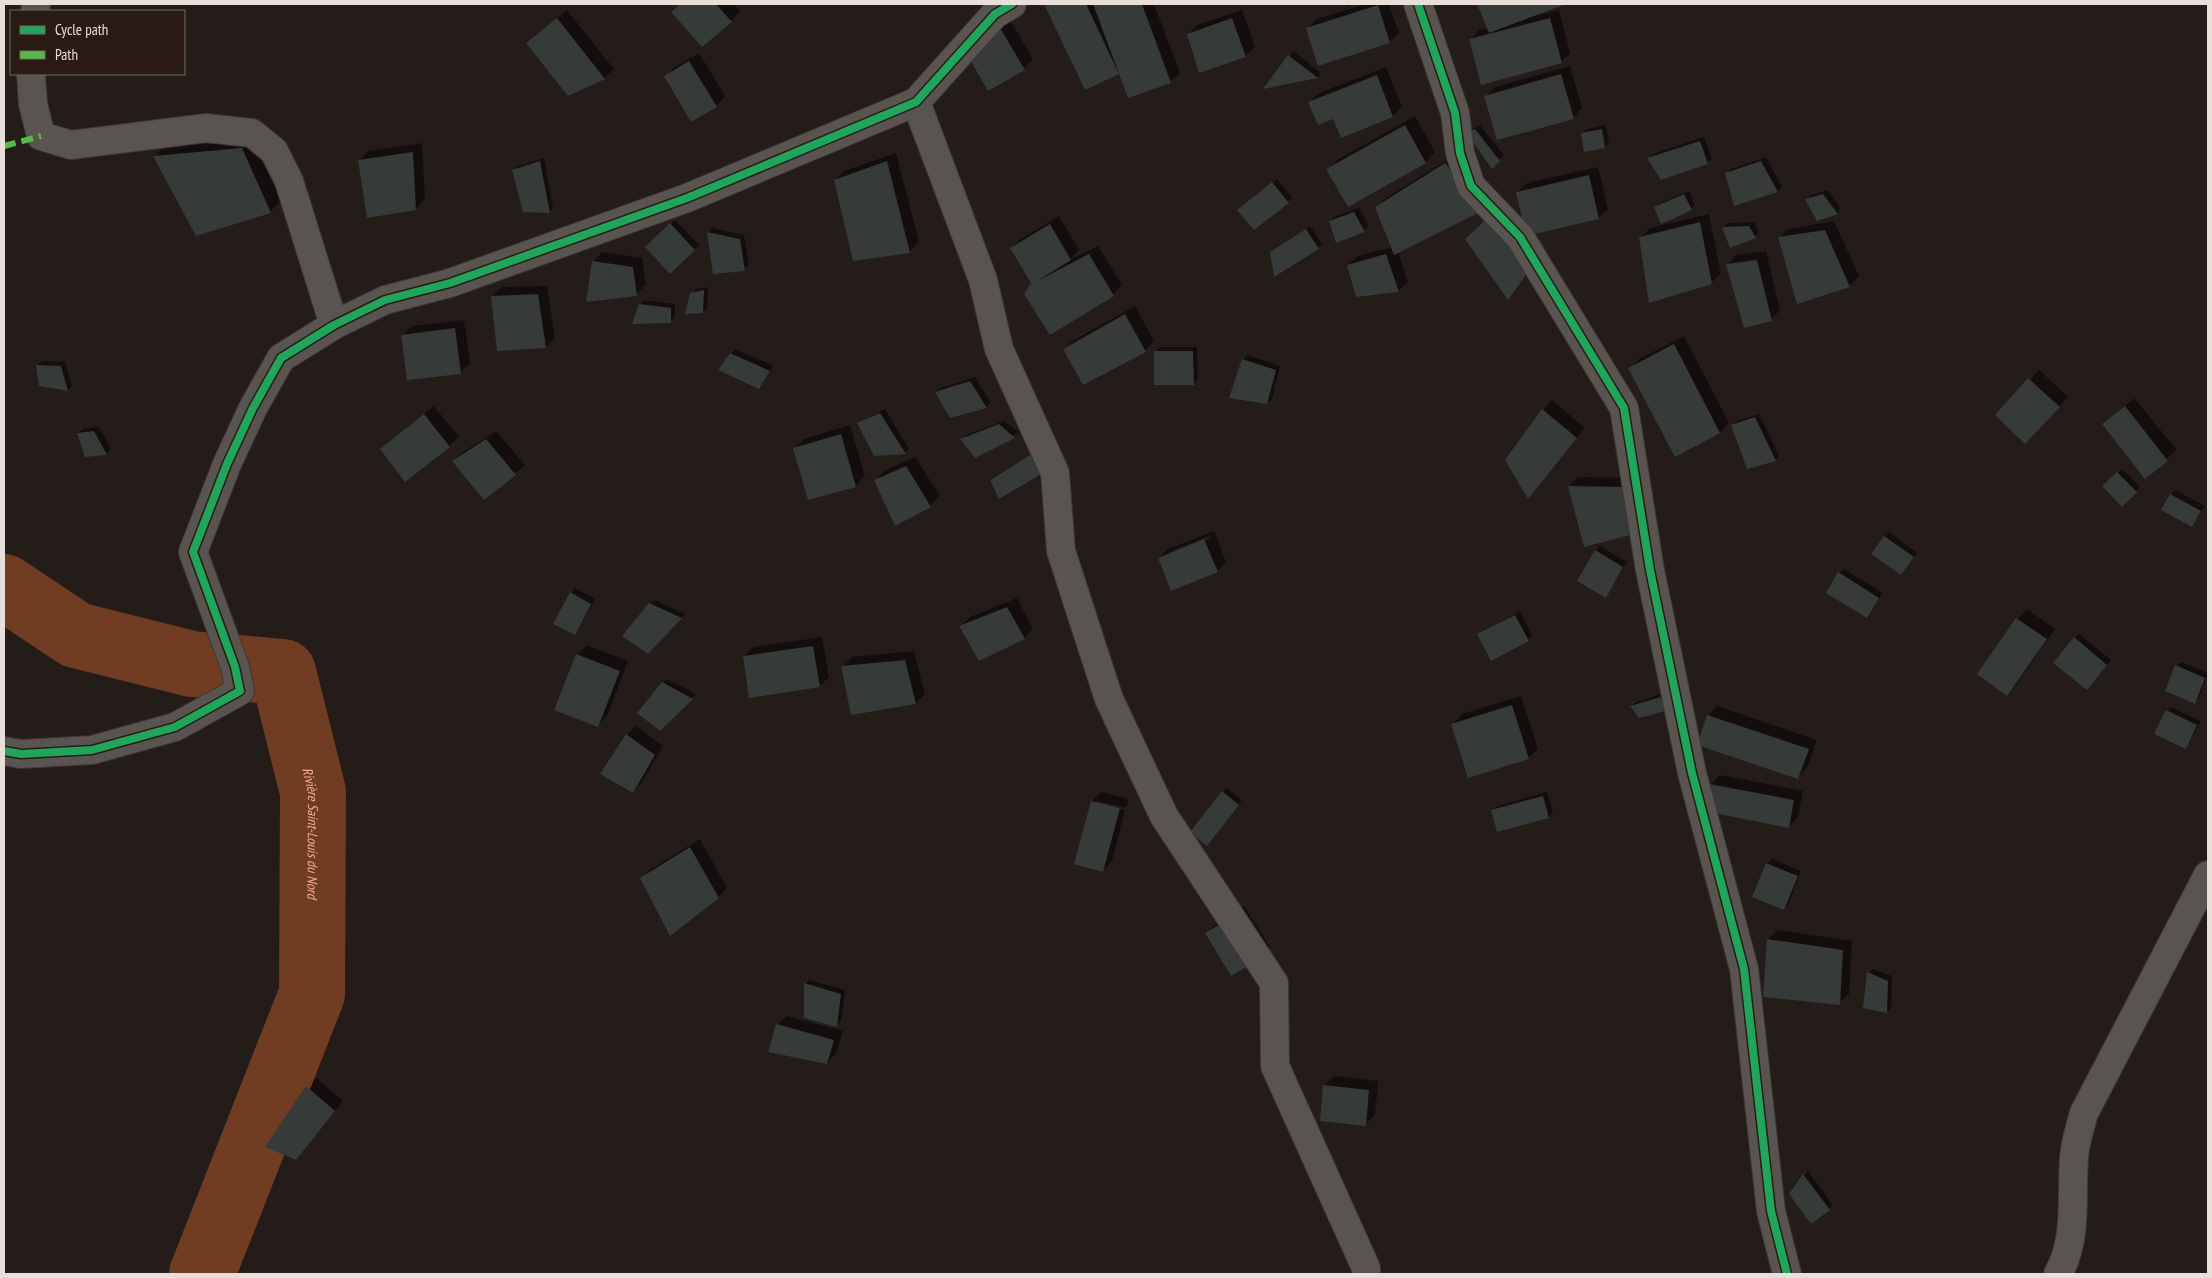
<svg xmlns="http://www.w3.org/2000/svg" width="2212" height="1278" font-family="'PT Sans Narrow',sans-serif">
<style>
.shadow{fill:#0007;fill-rule:evenodd}
.lines{fill:none;stroke-linecap:round;stroke-linejoin:round}
.river{stroke:#713d22;stroke-width:66}
.building{fill:#363a39}
.minor-casing{stroke:#3d3634;stroke-width:30}
.minor{stroke:#5a5450;stroke-width:28}
.quiet{stroke:#58b947;stroke-width:6;stroke-dasharray:12 6;stroke-linecap:butt}
.cycleway-casing{stroke:#291b14;stroke-width:11}
.cycleway{stroke:#20a55d;stroke-width:8}
.labels{text-anchor:middle;stroke-width:4;stroke-linejoin:round;paint-order:stroke}
.water-label{font-size:14px;font-style:italic;fill:#f4ac8b;stroke:#291b14}
</style>
<rect width="100%" height="100%" fill="#241c19"/>
<path class="shadow" d="M681,4H733L740,11L731,21L673,12Z
M1045,4H1154L1180,73L1170,82L1120,73L1085,89Z
M1345,4H1355L1346,7Z
M1365,4H1389L1399,33L1389,42L1307,29L1317,19Z
M1479,4H1563L1539,13L1540,15L1559,10L1570,53L1561,62L1470,40L1479,30L1488,28Z
M567,10L614,69L604,78L568,94L528,43Z
M1242,10L1255,47L1245,56L1188,34L1197,25Z
M1006,13L1033,59L1024,69L961,42Z
M1293,51L1321,73L1318,77L1266,88Z
M699,53L725,96L716,106L666,76L675,67Z
M1570,66L1582,108L1573,118L1486,97L1495,87Z
M1386,67L1402,107L1393,116L1310,102L1319,93Z
M1415,116L1435,152L1426,162L1348,205L1328,169L1337,160Z
M1480,125L1504,155L1492,167L1468,132Z
M1606,125L1609,143L1605,147L1582,134L1586,129Z
M256,134L284,198L270,212L155,156L168,142Z
M1704,137L1712,159L1707,163L1649,158L1653,154Z
M422,143L425,199L415,209L359,161L368,151Z
M896,153L919,242L910,251L854,260L835,181L844,171Z
M1455,155L1492,200L1398,251L1408,282L1398,291L1348,265L1358,256L1392,247L1376,207L1386,198Z
M1766,157L1782,187L1778,191L1735,204L1727,173L1731,169Z
M544,158L553,208L549,212L513,170L518,166Z
M1598,167L1608,209L1598,218L1517,192L1527,183Z
M1277,179L1292,198L1288,202L1243,206Z
M1828,190L1841,209L1837,213L1807,199L1811,195Z
M1689,191L1695,205L1691,209L1656,207L1660,203Z
M1359,208L1369,226L1364,231L1337,241L1330,221L1334,217Z
M1709,214L1721,274L1711,283L1641,237L1650,228Z
M1059,216L1079,250L1069,260L1098,246L1122,285L1113,295L1033,284L1011,248L1021,239Z
M675,220L699,245L670,272L647,247Z
M1834,221L1859,276L1850,285L1798,303L1779,238L1788,229Z
M1754,222L1759,233L1755,237L1723,227L1728,223Z
M1310,226L1322,244L1318,248L1271,253Z
M712,228L744,235L749,265L744,269L708,233Z
M1466,239L1543,254L1508,298Z
M1766,251L1780,310L1771,320L1727,265L1736,255Z
M602,252L642,258L646,285L636,294L593,262Z
M547,286L555,338L546,347L492,296L502,287Z
M708,287L707,308L703,312L692,294L696,289Z
M644,300L675,304V317L670,322L640,305Z
M1135,306L1154,341L1145,351L1064,349L1074,340Z
M464,320L470,363L460,372L403,335L412,326Z
M1684,336L1729,423L1720,432L1675,455L1630,369L1639,359Z
M1159,347H1197L1198,379L1193,384L1155,352Z
M735,349L774,366L759,388L731,354Z
M1247,355L1280,366L1272,399L1267,403L1243,360Z
M42,361L65,362L72,386L68,390L41,385L37,365Z
M2039,370L2068,397L2034,433L1996,415Z
M975,377L991,403L986,407L950,417L936,392L940,388Z
M2134,398L2177,450L2145,478L2103,424Z
M1552,400L1585,428L1528,497L1543,410Z
M434,406L459,437L449,446L382,449Z
M885,409L909,449L905,453L858,424Z
M1759,414L1779,456L1775,460L1732,425L1737,421Z
M1004,421L1019,432L976,456L962,439L966,435Z
M850,425L865,476L855,486L795,448L804,439Z
M99,427L111,449L107,454L86,456L78,433L83,429Z
M496,431L525,465L484,499L454,461L463,452Z
M1040,449L1053,464L991,480L995,476Z
M915,457L940,496L930,506L895,524L875,481L884,471Z
M2122,469L2140,487L2122,505L2104,486Z
M1578,477L1639,478L1650,521L1569,486Z
M2175,490L2205,506L2192,526L2171,495Z
M1214,531L1226,562L1217,571L1159,558L1168,549ZM1210,536L1211,538L1169,555V552Z
M1889,532L1917,553L1905,569L1885,537Z
M1600,546L1627,562L1605,596L1596,551Z
M1844,569L1883,593L1866,616L1839,573Z
M575,588L595,599L575,633L571,593Z
M1017,598L1033,629L1024,638L961,626L970,617Z
M654,600L685,614L648,652L650,604Z
M2027,609L2055,629L2016,685L2007,694L1979,674L2017,619Z
M1520,611L1532,636L1528,640L1478,635Z
M2079,634L2111,660L2091,684L2074,638Z
M822,637L829,677L820,686L744,656L753,647Z
M587,645L628,661L607,716L597,726L577,655Z
M914,651L925,694L916,703L843,667L852,657Z
M2181,662L2208,673L2199,698L2195,702L2176,666Z
M667,679L696,694L660,729L663,683Z
M1665,693L1668,705L1664,710L1632,706L1636,702Z
M1521,696L1538,749L1528,758L1453,724L1462,714Z
M1717,706L1817,740L1807,768L1798,777L1708,715Z
M2171,707L2201,721L2186,748L2167,711Z
M636,726L663,746L642,782L633,792L627,735Z
M1720,775L1803,791L1798,817L1789,826L1711,784Z
M1227,788L1242,800L1211,840L1223,792Z
M1101,792L1129,799L1126,808L1097,801V803L1125,810L1112,861L1103,870L1092,801Z
M1547,792L1553,812L1549,817L1498,830L1493,810L1497,806Z
M700,839L727,888L718,897L642,878L651,869Z
M1772,859L1801,871L1788,905L1784,909L1767,864Z
M1244,906L1270,947L1261,957L1206,933L1216,924Z
M1778,930L1852,941L1849,994L1839,1003L1768,939Z
M1873,969L1892,976L1891,1008L1887,1012L1864,1007L1868,973Z
M809,980L845,990L841,1021L837,1025L805,984Z
M787,1016L843,1031L836,1053L827,1063L777,1025Z
M1334,1076L1378,1081L1375,1115L1366,1124L1324,1085Z
M316,1078L343,1101L296,1159L267,1147L307,1087Z
M1808,1171L1833,1205L1829,1209L1790,1194Z"/>
<g class="lines">
<path class="river" id="s1" d="M4,587L76,635L192,664L283,672L313,792L312,994L202,1274"/>
</g>
<path class="building" d="M680,4H716L732,22L702,47L671,12Z
M1044,4H1086L1119,74L1085,90Z
M1093,4H1142L1171,83L1128,98Z
M1477,4H1566L1489,33Z
M1378,5L1390,43L1318,66L1306,28Z
M557,18L605,79L568,96L526,43Z
M1232,18L1246,57L1199,73L1187,34Z
M1550,18L1562,63L1481,85L1469,39Z
M996,21L1025,70L988,91L960,42Z
M1288,55L1318,78L1263,89Z
M689,61L717,107L691,122L664,76Z
M1561,74L1574,119L1497,140L1484,96Z
M1377,75L1393,117L1341,138L1333,119L1318,125L1308,102Z
M1405,125L1426,163L1348,207L1326,169Z
M1475,129L1500,161L1492,169L1466,132Z
M1602,129L1605,148L1584,152L1581,133Z
M1700,141L1708,164L1661,180L1647,158Z
M242,148L271,213L196,236L153,156Z
M413,152L416,210L367,218L358,160Z
M540,161L550,213L523,212L512,170Z
M887,161L910,253L853,261L834,180Z
M1761,161L1778,192L1734,206L1725,173Z
M1445,163L1484,210L1394,255L1375,207Z
M1589,175L1599,219L1526,236L1516,192Z
M1272,182L1289,203L1254,230L1237,210Z
M1684,194L1692,210L1661,224L1654,207Z
M1823,194L1838,214L1817,221L1805,199Z
M1354,212L1365,232L1336,243L1329,221Z
M1491,215L1534,264L1508,300L1465,239Z
M1700,222L1712,284L1649,303L1639,237Z
M670,223L695,250L670,274L645,247Z
M1050,224L1071,260L1037,281L1089,254L1114,296L1050,335L1024,294L1031,283L1010,248Z
M1749,226L1756,238L1730,248L1722,227Z
M1306,229L1319,249L1274,277L1270,252Z
M1825,230L1850,287L1797,304L1778,237Z
M707,232L740,239L745,271L713,274Z
M1386,254L1399,292L1356,297L1347,265Z
M1757,260L1772,321L1744,328L1726,264Z
M592,261L633,267L637,296L586,302Z
M704,290L703,313L685,314L690,293Z
M538,294L546,348L497,351L491,296Z
M639,304L671,308V323L632,324Z
M1125,314L1146,352L1083,385L1063,349Z
M455,328L461,374L407,380L401,335Z
M1674,344L1720,433L1675,457L1628,368Z
M1154,351H1193L1194,385H1154Z
M730,353L770,371L759,389L718,370Z
M1242,359L1276,370L1267,404L1229,398Z
M36,365L61,366L68,391L39,386Z
M2028,378L2060,407L2025,444L1995,415Z
M970,381L987,408L950,418L935,392Z
M2125,406L2168,461L2145,479L2102,424Z
M1542,409L1577,438L1528,499L1505,460Z
M880,413L906,454L874,456L857,423Z
M424,414L450,447L405,482L380,449Z
M1755,417L1776,461L1747,469L1731,425Z
M999,424L1015,438L975,458L960,439Z
M94,431L107,455L85,457L77,433Z
M841,434L856,487L808,500L793,448Z
M486,439L516,475L484,500L452,461Z
M1035,452L1050,469L999,499L990,480Z
M906,466L931,507L895,526L874,480Z
M2117,472L2137,492L2122,507L2102,486Z
M1568,486L1629,487L1641,532L1584,547Z
M2170,494L2201,511L2192,527L2161,510Z
M1884,536L1914,557L1901,575L1871,554Z
M1204,539L1218,572L1171,591L1158,558Z
M1595,550L1623,567L1606,598L1577,581Z
M1838,572L1879,598L1867,618L1826,593Z
M570,592L591,604L575,635L553,624Z
M649,603L682,618L648,654L622,636Z
M1007,607L1025,639L979,661L959,626Z
M1515,615L1529,641L1491,661L1477,634Z
M2016,618L2047,639L2007,696L1977,674Z
M2074,637L2107,665L2087,690L2053,663Z
M813,646L820,687L749,698L743,656Z
M576,654L620,671L598,727L554,710Z
M905,660L916,704L851,715L841,666Z
M2175,665L2205,678L2195,704L2165,691Z
M662,682L693,699L660,731L637,713Z
M1661,697L1665,711L1639,718L1630,706Z
M1512,705L1529,759L1468,778L1451,724Z
M2166,710L2197,725L2186,749L2154,734Z
M1707,715L1809,749L1798,779L1697,745Z
M626,734L655,755L633,793L600,774Z
M1709,784L1794,800L1789,828L1714,813Z
M1222,791L1239,805L1207,846L1190,832Z
M1543,796L1549,818L1497,832L1491,810Z
M1091,801L1120,808L1103,872L1074,864Z
M690,847L719,898L670,936L640,878Z
M1766,863L1798,876L1784,910L1752,897Z
M1235,915L1261,958L1231,976L1205,933Z
M1767,939L1843,950L1840,1005L1763,997Z
M1867,972L1888,981L1887,1013L1863,1008Z
M804,983L841,994L837,1027L804,1018Z
M776,1024L834,1040L827,1064L768,1052Z
M1323,1085L1369,1090L1366,1126L1320,1121Z
M306,1086L335,1111L296,1160L265,1147Z
M1803,1174L1830,1210L1811,1224L1789,1194Z"/>
<g class="lines">
<g class="minor-casing">
<path id="minor" d="M1418,4L1455,113L1460,153L1471,186L1520,237L1624,408L1650,570L1692,773L1744,969L1771,1211L1787,1274
M35,11L36,4
M31,74L33,104L41,136L71,145L206,128L252,133L274,151L289,181L334,325
M916,102L983,280L999,349L1055,473L1061,551L1109,699L1164,816L1274,983L1275,1066L1366,1268V1274
M4,751L21,754L92,750L175,727L240,691L235,667L193,552L227,464L253,408L281,358L334,325L385,300L450,283L687,198L916,102L995,14L1012,4
M2058,1274C2078,1239 2071,1197 2074,1158C2075,1143 2080,1127 2084,1113L2208,875"/>
</g>
<use href="#minor" class="minor"/>
<path class="quiet" d="M4,146L41,136"/>
<g class="cycleway-casing">
<path id="cycleway" d="M1418,4L1455,113L1460,153L1471,186L1520,237L1624,408L1650,570L1692,773L1744,969L1771,1211L1787,1274
M4,751L21,754L92,750L175,727L240,691L235,667L193,552L227,464L253,408L281,358L334,325L385,300L450,283L687,198L916,102L995,14L1012,4"/>
</g>
<use href="#cycleway" class="cycleway"/>
</g>
<g class="labels">
<g class="water-label">
<text dy="5" stroke="none"><textPath href="#s1" startOffset="462">Rivière Saint-Louis du Nord</textPath></text>
</g>
</g>
<rect width="2212" height="1278" fill="none" stroke="#e9dfda" stroke-width="10"/>
<rect x="10" y="10" width="175" height="65" fill="#291b14" stroke="#766963"/>
<rect x="20" y="26" width="25" height="8" fill="#20a55d" stroke="#766963"/>
<text x="55" y="35" font-size="15" fill="#e9dfda">Cycle path</text>
<rect x="20" y="51" width="25" height="8" fill="#58b947" stroke="#766963"/>
<text x="55" y="60" font-size="15" fill="#e9dfda">Path</text>
</svg>
